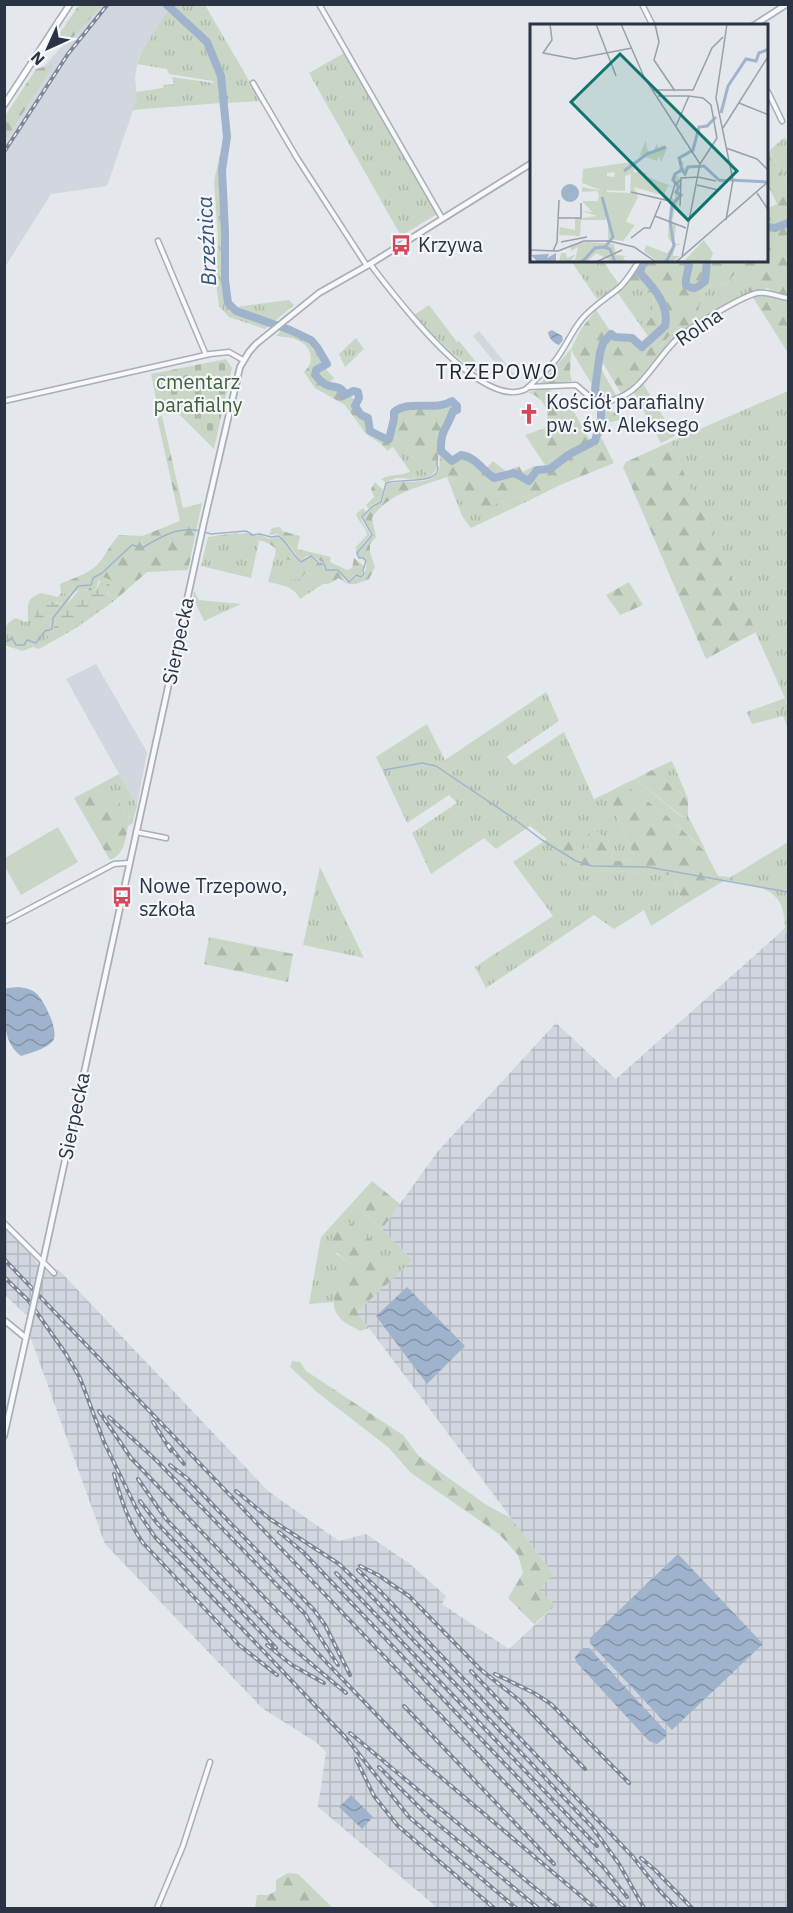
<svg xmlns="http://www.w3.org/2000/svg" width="793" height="1913" font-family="'IBM Plex Sans',sans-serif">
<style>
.built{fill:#d2d6de}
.industrial{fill:url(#industrial-grid)}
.grass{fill:url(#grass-tufts)}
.forest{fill:url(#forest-firs)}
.wetland{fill:url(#wetland-marsh)}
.cemetery{fill:url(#cemetery-stones)}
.pitch{fill:#c9d6c5}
.water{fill:url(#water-waves)}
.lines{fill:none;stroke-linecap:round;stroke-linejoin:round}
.stream{stroke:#9fb4cc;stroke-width:1.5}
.river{stroke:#9fb4cc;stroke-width:8}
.minor-casing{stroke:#a9aeb7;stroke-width:7}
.tertiary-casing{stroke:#a9aeb7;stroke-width:8}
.secondary-casing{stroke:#a9aeb7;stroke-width:8}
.minor{stroke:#f7f8fa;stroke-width:4}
.tertiary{stroke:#f7f8fa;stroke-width:4.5}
.secondary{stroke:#fff;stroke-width:5}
.rail-casing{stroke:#7d8696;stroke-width:4}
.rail{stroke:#f4f6f9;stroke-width:1.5;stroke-dasharray:4.5;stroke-linecap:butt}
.tertiary-bridge-casing{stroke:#a9aeb7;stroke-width:8;stroke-linecap:butt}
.tertiary-bridge{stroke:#f7f8fa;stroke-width:4.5}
.labels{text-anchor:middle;stroke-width:4.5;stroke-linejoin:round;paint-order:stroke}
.poi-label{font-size:20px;fill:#2b3445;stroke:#f4f6f9;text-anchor:start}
.street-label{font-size:20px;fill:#2b3445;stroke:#f4f6f9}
.park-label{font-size:20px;fill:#3f6138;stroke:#f4f6f9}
.water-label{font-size:21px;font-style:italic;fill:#34527a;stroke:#f4f6f9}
.neighbourhood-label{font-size:21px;letter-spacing:1.5px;fill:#1d2536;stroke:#f4f6f9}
.inset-river{fill:none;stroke:#9fb4cc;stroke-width:3}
.inset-road{fill:none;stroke:#9a9fa9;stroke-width:1.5}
.view{fill:#0f766e;fill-opacity:0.15;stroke:#0f766e;stroke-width:3}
.inset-edge{fill:none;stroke:#2b3445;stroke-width:3}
</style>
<defs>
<pattern id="industrial-grid" width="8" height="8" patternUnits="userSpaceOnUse" patternTransform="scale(1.5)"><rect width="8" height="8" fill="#d2d6de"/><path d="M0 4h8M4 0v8" fill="none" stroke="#b4b8c0"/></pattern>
<pattern id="grass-tufts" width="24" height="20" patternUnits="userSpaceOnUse" patternTransform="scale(1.5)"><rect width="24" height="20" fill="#c9d6c5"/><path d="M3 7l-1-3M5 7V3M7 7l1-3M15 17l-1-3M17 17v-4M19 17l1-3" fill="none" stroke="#adb8ab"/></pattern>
<pattern id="forest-firs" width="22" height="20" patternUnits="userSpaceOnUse" patternTransform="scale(1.5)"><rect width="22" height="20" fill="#c9d6c5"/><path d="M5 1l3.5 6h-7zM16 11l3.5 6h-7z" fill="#adb8ab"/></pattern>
<pattern id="wetland-marsh" width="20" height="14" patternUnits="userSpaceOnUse" patternTransform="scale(1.5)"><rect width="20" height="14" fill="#c9d6c5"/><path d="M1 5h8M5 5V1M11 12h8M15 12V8" fill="none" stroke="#adb8ab"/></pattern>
<pattern id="cemetery-stones" width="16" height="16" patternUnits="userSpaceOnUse" patternTransform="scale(1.5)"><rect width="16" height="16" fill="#c9d6c5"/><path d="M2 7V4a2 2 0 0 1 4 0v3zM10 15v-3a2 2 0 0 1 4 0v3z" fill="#adb8ab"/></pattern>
<pattern id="water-waves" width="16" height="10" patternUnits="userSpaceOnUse" patternTransform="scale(1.5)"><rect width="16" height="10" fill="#9fb4cc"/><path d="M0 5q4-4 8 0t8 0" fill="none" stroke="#8293a7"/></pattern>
</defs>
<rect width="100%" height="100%" fill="#e4e7ec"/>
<path class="built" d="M99,5H171L143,49L138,60L135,77L137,99L107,186L51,194L5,267V118L23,90Z
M479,331L519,380L511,382L473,336Z
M96,664L147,752L137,806L66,679Z"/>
<path class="industrial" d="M783,930L788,935V1908H435L433,1904L318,1807L326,1752L317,1743L262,1708L105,1544L30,1336L34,1317L24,1313L5,1295L4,1227L34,1258L38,1266L51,1275L58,1269L268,1491L339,1541L366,1534L410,1564L446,1596L442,1604L509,1649L555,1606L538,1590L553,1574L357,1312L412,1260L382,1229L438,1151L556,1023L616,1079Z"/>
<path class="grass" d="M171,5H205L261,101L227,103L229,133L224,171L228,222V275L231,301L236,307L289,300L294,305L265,329L229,317L219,306L216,283L218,237L214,181L224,137L221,103L132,110L137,99L136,92L163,88V85L174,84L172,77L214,83L213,81L169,74L167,69L137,64L143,49Z
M344,53L437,214L401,236L309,73Z
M785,137L788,146V188L770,150Z
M571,261H603L620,286L607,295L597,299Z
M736,273L750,293L697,325L699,306L708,287L727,284Z
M627,282L635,284L646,294L652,291L654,294L652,317L640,325L617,292Z
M429,305L457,342L459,341L490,379C469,371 430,333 414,315Z
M680,327L688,331L673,341L662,354L659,348L674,330Z
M356,338L364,349L345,367L339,354Z
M642,382L675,436L661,443L633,391Z
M788,391V705L670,442Z
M391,431L430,477L416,480L393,447L387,451L385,448L390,443L388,440L391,439Z
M447,477L453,479L485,507L520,496L530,500L471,528L462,516Z
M255,540L259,541L251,578L201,566L207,541Z
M275,555L295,562L291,579L306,572L322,581L323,584L300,599C294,586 281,585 268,582Z
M194,591L199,600L241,604L204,621L193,598Z
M41,593L58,597L61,593L73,594L66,605L56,602L40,628L49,615L58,618L51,634L39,649L33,647L22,651L5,645C5,631 2,625 16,618L25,622L28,621C28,605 25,599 41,593Z
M546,692L559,721L506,757L514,765L564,732L594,799L607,793L636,860L614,861L608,839L582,850L585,875L601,870L671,875L684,905L651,926L644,910L614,929L594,915L486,988L475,967L553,916L513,862L547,839L530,826L496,849L484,838L431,874L412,833L457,803L449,795L407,823L376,757L427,724L445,760Z
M755,709L758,710L788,709V716L758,717L748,715L746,712Z
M672,761L688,799L652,770Z
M119,774L137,806L134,817L125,816L118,799L93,788Z
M635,779L682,817L688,816L706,851L666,815L624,784Z
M788,842V935L783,930L785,928C785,886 759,887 726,880Z
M320,867L364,958L303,945Z
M352,1203L382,1229L412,1260L401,1271C378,1250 364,1253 335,1253L350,1263L336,1290L333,1302L309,1304L321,1237Z"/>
<path class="forest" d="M79,5H102L68,43H53Z
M54,64L5,141V116L36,69Z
M770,150L788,188V222L775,226H768V208L777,204L768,186V155Z
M788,224V295L778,294L767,288L750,293L736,273L730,279L727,284L708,287L699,306L697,325L688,331L680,327L674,331L659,347L662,354L640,380L622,395L600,358L604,343L611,335L616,339H631L642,348C649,340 660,335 666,326C675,312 650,283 641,273L646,263L682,261L688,263L684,278L686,286L691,289H699L707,278L706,266L708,261H768V228L776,229Z
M641,261H645L641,266L638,274L652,291L646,294L635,285L632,287L627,282Z
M688,261H706L704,266L706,278C702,285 695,289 688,285L691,264Z
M654,293C662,303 664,310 665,322L650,339L640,325L652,317Z
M759,294H770L788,299V353L752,296Z
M596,310L611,332L602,342L594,388L571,350L570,373L572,381L539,385L571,349L581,329Z
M282,330L304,338L326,365L315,369L314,375L326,386L338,388L343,391L342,397L350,395L355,401L354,406L360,415L368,419L369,431L388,440L390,443L385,448L380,443L366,434L345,405L315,388L304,372C316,362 311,345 297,340C291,337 283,337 276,336Z
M600,367L617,397H602L597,390Z
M325,368L334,378L327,384L316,375V371Z
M549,388L560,410L570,405L591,442L566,453L552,467L547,468L525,435L545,428C552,412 544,398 528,392Z
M451,402L457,406L456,409L452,412C450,418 448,418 445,423C439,432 436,460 437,469L430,477L391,431L395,420L394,412L397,410L420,406L435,408Z
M603,410L618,413L621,420L609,422L607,430L601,437L614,463L560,485L530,500L520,496L485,507L463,503L454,479L447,477C422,486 386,494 372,518L376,537L370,544V552L375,567L369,579C357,584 350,588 339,578L328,584H323L322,581L306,572L300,579L290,580L294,562L275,555L276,549C269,542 259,538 250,542L207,541L208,537L236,533L240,534L246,533L257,536L260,535L270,539L276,537C289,542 291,556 301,563L311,557L318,563L323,565L325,570H338L346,582H350L356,576L361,578L365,575L367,560L359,557L358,553L372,535L363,518L373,507L382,502L387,484C401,479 430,487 438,472C441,467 439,463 440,457L439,455L440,453L446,456L451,463L457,461L461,455L479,463L481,471L493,479L514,474L527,483H531L538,471C559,471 574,448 596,444L602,421Z
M162,416L183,508L202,503L188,570L147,572L114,601L99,580L95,591L79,590L73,594L61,593L60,584C74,578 93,573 102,559C108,550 112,543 119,535L142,536L180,521L157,417Z
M670,442L756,632L706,659L623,467L626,462Z
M493,461L508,473L493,477L485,470Z
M519,466L523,472L534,466L537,469L528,479L511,472V469Z
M411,471L414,479L397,478L385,482L381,479C393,473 400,477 411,471Z
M375,482L383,490L380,501L372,505L369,509L366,505L374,497L371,489Z
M363,508L366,512L361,519L370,535L356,553V547L367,535C366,526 358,522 356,514Z
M280,527L282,531L300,536L297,549L331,557L330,562L347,570L352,568L354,558L364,566L362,570L363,574L361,576L355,574L348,581L338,569L328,570L325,567V563C319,562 312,554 307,556C304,558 303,560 300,561L290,546L278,534L269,535L272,528Z
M629,582L643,605L620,615L606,595Z
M785,698L788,709L758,710L755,709Z
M748,715C761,718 774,715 788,716V729L783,716L752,724Z
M652,770L688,799V816L683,817L635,779Z
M624,784L666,815L705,851L718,876L730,877L684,905L671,875L601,870L585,875L558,859L551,851L557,841L574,837L582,850L591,846L588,834L596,831L608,839L614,861L636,860L607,793Z
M93,788L118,799L125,816L134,817L133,823L128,826C125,840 125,854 110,860L74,798Z
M209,937L293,954L288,982L204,964Z
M372,1181L400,1204L382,1229L352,1203Z
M344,1218L375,1243L369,1253L388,1259L401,1271L357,1312L369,1328L360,1331C354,1327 343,1323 339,1317C325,1300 342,1279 350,1263C327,1247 326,1241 344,1218Z
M292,1361L300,1362L306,1371L403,1435L418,1455L443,1474L488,1506L511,1518L553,1574L539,1590L556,1605L534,1624L508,1598L523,1573L518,1555L499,1534L411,1473L388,1447L318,1393L290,1367Z
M288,1873L298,1874L333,1908H255L257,1895H268L276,1891V1880Z"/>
<path class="wetland" d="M103,577L111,580L107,592L114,601L76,628L39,649L51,634L58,618L49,615L40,628H32L39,601L44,600L66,605L79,590L95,591Z"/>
<path class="cemetery" d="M226,359L232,368L214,449L169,404H157L151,374Z"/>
<path class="pitch" d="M58,827L78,862L21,895L5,867V858Z"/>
<path class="water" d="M552,330L562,336L563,340L559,345C554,344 548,337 548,332Z
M19,987C25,988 32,989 37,994C44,1001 61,1033 52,1042C45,1049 31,1053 21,1056C1,1041 4,1013 5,990L7,988Z
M407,1287L465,1346L427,1384L376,1316Z
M678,1554L763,1644L672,1730L590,1643V1638Z
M583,1648H589L662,1727L666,1731V1737L657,1744L649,1741L576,1662L575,1657Z
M351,1795L373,1817L362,1829L339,1807Z"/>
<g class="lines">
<path class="stream" d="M204,532L211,534L246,531L253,535L260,534L271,537L278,536C289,543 292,555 301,562L311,556L319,563L324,564L326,570H338L349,582L356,575L361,577L364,574L363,570L366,561L363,558H359L357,553L372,535L362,517L373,506L381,502L386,483C398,478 436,485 438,469C438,467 437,466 437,464C437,461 438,458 437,455L441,451
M4,643L12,638L16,645H24L27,640L36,643L45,631L52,629L53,618L78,586L91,585L93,578L102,573L132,545L142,548C160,537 178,526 200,531
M384,770L422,763L436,766L510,816L542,840L576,861L592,866L648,867L788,892"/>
<path class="river" d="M166,4L207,42L221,76L227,137L222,170L225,232V280L228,303L236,311L290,330L311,340L317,347L327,364L316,370L315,375C319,379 322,383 327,385C334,388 339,385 344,392L342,394L343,396L353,391L358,392L359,398L355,406L361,415L368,418L370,431L384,438L389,439L394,419V412C410,399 435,412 452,401L457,406V410L453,411C448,428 440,429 441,451L452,461L461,455C476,457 482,470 494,478L514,473L529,481L537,470L550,469L568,455L595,441L601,419V401L595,389L600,353L603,343L611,334L615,337L632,338L642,347L665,326C670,305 653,287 640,273L642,265L647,261
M768,227L775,228L788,223
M685,261L689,265L686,279V285C695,291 698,287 705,281L707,261"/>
<g class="minor-casing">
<path id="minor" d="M319,4L442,218
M642,4L653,26
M253,83L297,158L367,266
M768,92L782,121
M158,241L206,355
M370,264C394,295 478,409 524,390C529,388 533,382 537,378C543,373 549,368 554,362C565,349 571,332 582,319C593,306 607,298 620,287C628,279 633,270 639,261
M528,387L576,385L597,403C639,400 648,369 674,342C686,330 740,297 757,293C768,291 778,297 788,298
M4,401L210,354L229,352L243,360
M136,832L166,838
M4,922L114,864L129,863
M4,1223L54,1273
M157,1908L183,1846L210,1762"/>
</g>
<g class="tertiary-casing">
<path id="tertiary" d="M753,26L787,4
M42,1266L204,522L240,367L249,352L256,344L319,293L370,264L532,163
M4,1320L26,1338
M4,1436L30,1320"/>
</g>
<g class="secondary-casing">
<path id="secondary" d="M4,105L70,4"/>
</g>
<use href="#minor" class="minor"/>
<use href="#tertiary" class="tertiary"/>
<use href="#secondary" class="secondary"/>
<g class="rail-casing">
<path id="rail" d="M4,152L68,54L108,4
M4,1259L625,1908
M4,1277L28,1300L66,1354L80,1378L104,1442L138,1512L155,1537L347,1739L409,1817L516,1908
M99,1411L131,1458L417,1757L595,1908
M109,1417L157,1461L305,1614L338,1665
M153,1422L171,1451
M168,1444L184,1464
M170,1465L188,1479L314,1610L325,1625L350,1675
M114,1474C121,1499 128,1522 143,1543L239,1645L277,1675
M138,1479L166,1519L277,1635L346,1693
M236,1491L270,1519L339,1564L359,1583L592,1827L619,1864L644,1908
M140,1501L157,1523L276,1648
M279,1532L303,1552L605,1869L627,1897
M360,1566L378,1575L409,1596L480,1669L519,1700L585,1769
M358,1570L377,1588L633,1857L658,1889L676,1908
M336,1573L597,1846
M267,1645L292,1665L324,1683
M471,1671L507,1709
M495,1674L534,1693L551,1704L629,1783
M404,1706L554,1864
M350,1733L559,1908
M356,1759L374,1796L398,1826L494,1908
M379,1767L426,1814L538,1908
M641,1858L655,1870L692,1908"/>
</g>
<use href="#rail" class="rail"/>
<g class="tertiary-bridge-casing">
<path id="tertiary-bridge" d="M30,1320L42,1266"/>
</g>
<use href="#tertiary-bridge" class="tertiary-bridge"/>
</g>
<defs>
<g id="bus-bare" transform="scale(1.62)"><path d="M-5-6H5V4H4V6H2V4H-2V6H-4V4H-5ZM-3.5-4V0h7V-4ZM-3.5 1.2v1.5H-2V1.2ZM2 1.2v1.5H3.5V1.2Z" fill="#d1495b" stroke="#f4f6f9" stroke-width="2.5" paint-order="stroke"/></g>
<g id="church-bare" transform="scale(1.62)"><path d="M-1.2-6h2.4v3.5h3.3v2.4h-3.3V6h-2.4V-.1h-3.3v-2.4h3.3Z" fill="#d1495b" stroke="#f4f6f9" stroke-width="2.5" paint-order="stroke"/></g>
</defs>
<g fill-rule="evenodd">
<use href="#bus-bare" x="401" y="245"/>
<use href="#church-bare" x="529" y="414"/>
<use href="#bus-bare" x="122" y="897"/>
</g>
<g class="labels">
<g class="poi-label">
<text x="418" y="252">Krzywa</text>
<text x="546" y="409">Kościół parafialny<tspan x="546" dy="23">pw. św. Aleksego</tspan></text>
<text x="139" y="893">Nowe Trzepowo,<tspan x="139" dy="23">szkoła</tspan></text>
</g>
<g class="street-label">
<text transform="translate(699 327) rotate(-34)" y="7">Rolna</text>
<text transform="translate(178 641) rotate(-78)" y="7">Sierpecka</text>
<text transform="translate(74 1116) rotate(-78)" y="7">Sierpecka</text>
</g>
<g class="park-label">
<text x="198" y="389">cmentarz<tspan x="198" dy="23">parafialny</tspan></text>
</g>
<g class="water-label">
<text transform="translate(207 241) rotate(-93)" y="7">Brzeźnica</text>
</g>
<g class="neighbourhood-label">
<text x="497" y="379">TRZEPOWO</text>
</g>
</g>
<g transform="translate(530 24)">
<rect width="238" height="238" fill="#e4e7ec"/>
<path d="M116,116L117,125L122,129L127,120L130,126L131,121L137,124L131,138L129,132L127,137L115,133L117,129L109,133ZM108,137L103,148L117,149L115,152L144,163L138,162L134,172L104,163L108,173L96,197L99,200L90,196L86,203L76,193V196H51L50,212L29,211L30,203L45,206V195L67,192L51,187L62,188L52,177H68L69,171L67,167L52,168V163L73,167L52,159L53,145ZM98,147L101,149L100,169L77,168V149ZM116,221L139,230L134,238H128L114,227Z" fill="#c9d6c5" fill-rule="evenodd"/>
<path d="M161,126L157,132L150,133L154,140L151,144L164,142L169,144L156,143L154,150L152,146L146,150L150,155L151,164L146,166L151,168L147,182L152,184L145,183L143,195L141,197L146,201L144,219L152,221H145L143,232H150L142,238H131L143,221L138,213L139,198L142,192L139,185H143L141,178L133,176L134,173L145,175L146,159L149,157L141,156L152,141L149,133ZM98,143V148H106L95,152V167L76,166V152L84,153L85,148L93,147L89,144ZM72,175L86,202L88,195L105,201L93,217L78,215V190L76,192L69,183ZM58,218L84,220L86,231L98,232L93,233L96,238H83L66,229L57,238H29L31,229H36L37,234L46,230L41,236H45L48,223L41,227L40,221Z" fill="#c9d6c5"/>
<path d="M174,216L183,229L180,237L153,238Z" fill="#c9d6c5"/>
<path d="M31 169a9 9 0 1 1 18 0a9 9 0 1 1-18 0ZM26,229V238H8L1,231L19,230L17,234Z" fill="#9fb4cc"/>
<path class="inset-river" d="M191,89L198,62L216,35L226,37L229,29L239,25M152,146L149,134L163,126L169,103L177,102L186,93M94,147L117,130L136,123M200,156L237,158M72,173L83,213L75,223M52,238L65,224L73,223L80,225L85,238M136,238L144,222L140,198L142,181L151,171L146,168L149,163L143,156L145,150L152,146L155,150L158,143L174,142L189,156L198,157"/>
<path class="inset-road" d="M20,0L22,16L13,29L45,35L102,24M66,0L86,52M91,0L114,53L170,140L152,233M125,0L129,18L124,36L145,67M123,66H163L182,24L193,13M128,72H159M209,79L239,91M146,102L159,72L173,74L181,81L187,114L170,140M193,104L239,31M196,124L227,135L239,147M168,153L186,157M167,161L188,166M101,168L140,177L145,160L151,156M227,169L239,187M150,182L151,154L168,153M125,192L156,204M28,194H51V179M196,196L203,156L186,74L197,0M101,214L114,204H120L131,177M31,218L57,213M0,226L28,227M23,227L27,218L29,176M28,227L54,217H79L104,223L126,238M66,238L92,226M146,238L239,157"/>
<path class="view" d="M90,30L207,147L158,196L41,78Z"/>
<rect width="238" height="238" class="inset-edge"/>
</g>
<rect width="793" height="1913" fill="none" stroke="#2b3445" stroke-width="12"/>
<g transform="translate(48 48) rotate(225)" stroke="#f4f6f9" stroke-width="4.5" paint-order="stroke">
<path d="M0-4.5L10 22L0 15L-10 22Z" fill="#2b3445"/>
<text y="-9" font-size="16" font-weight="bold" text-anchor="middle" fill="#2b3445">N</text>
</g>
</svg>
